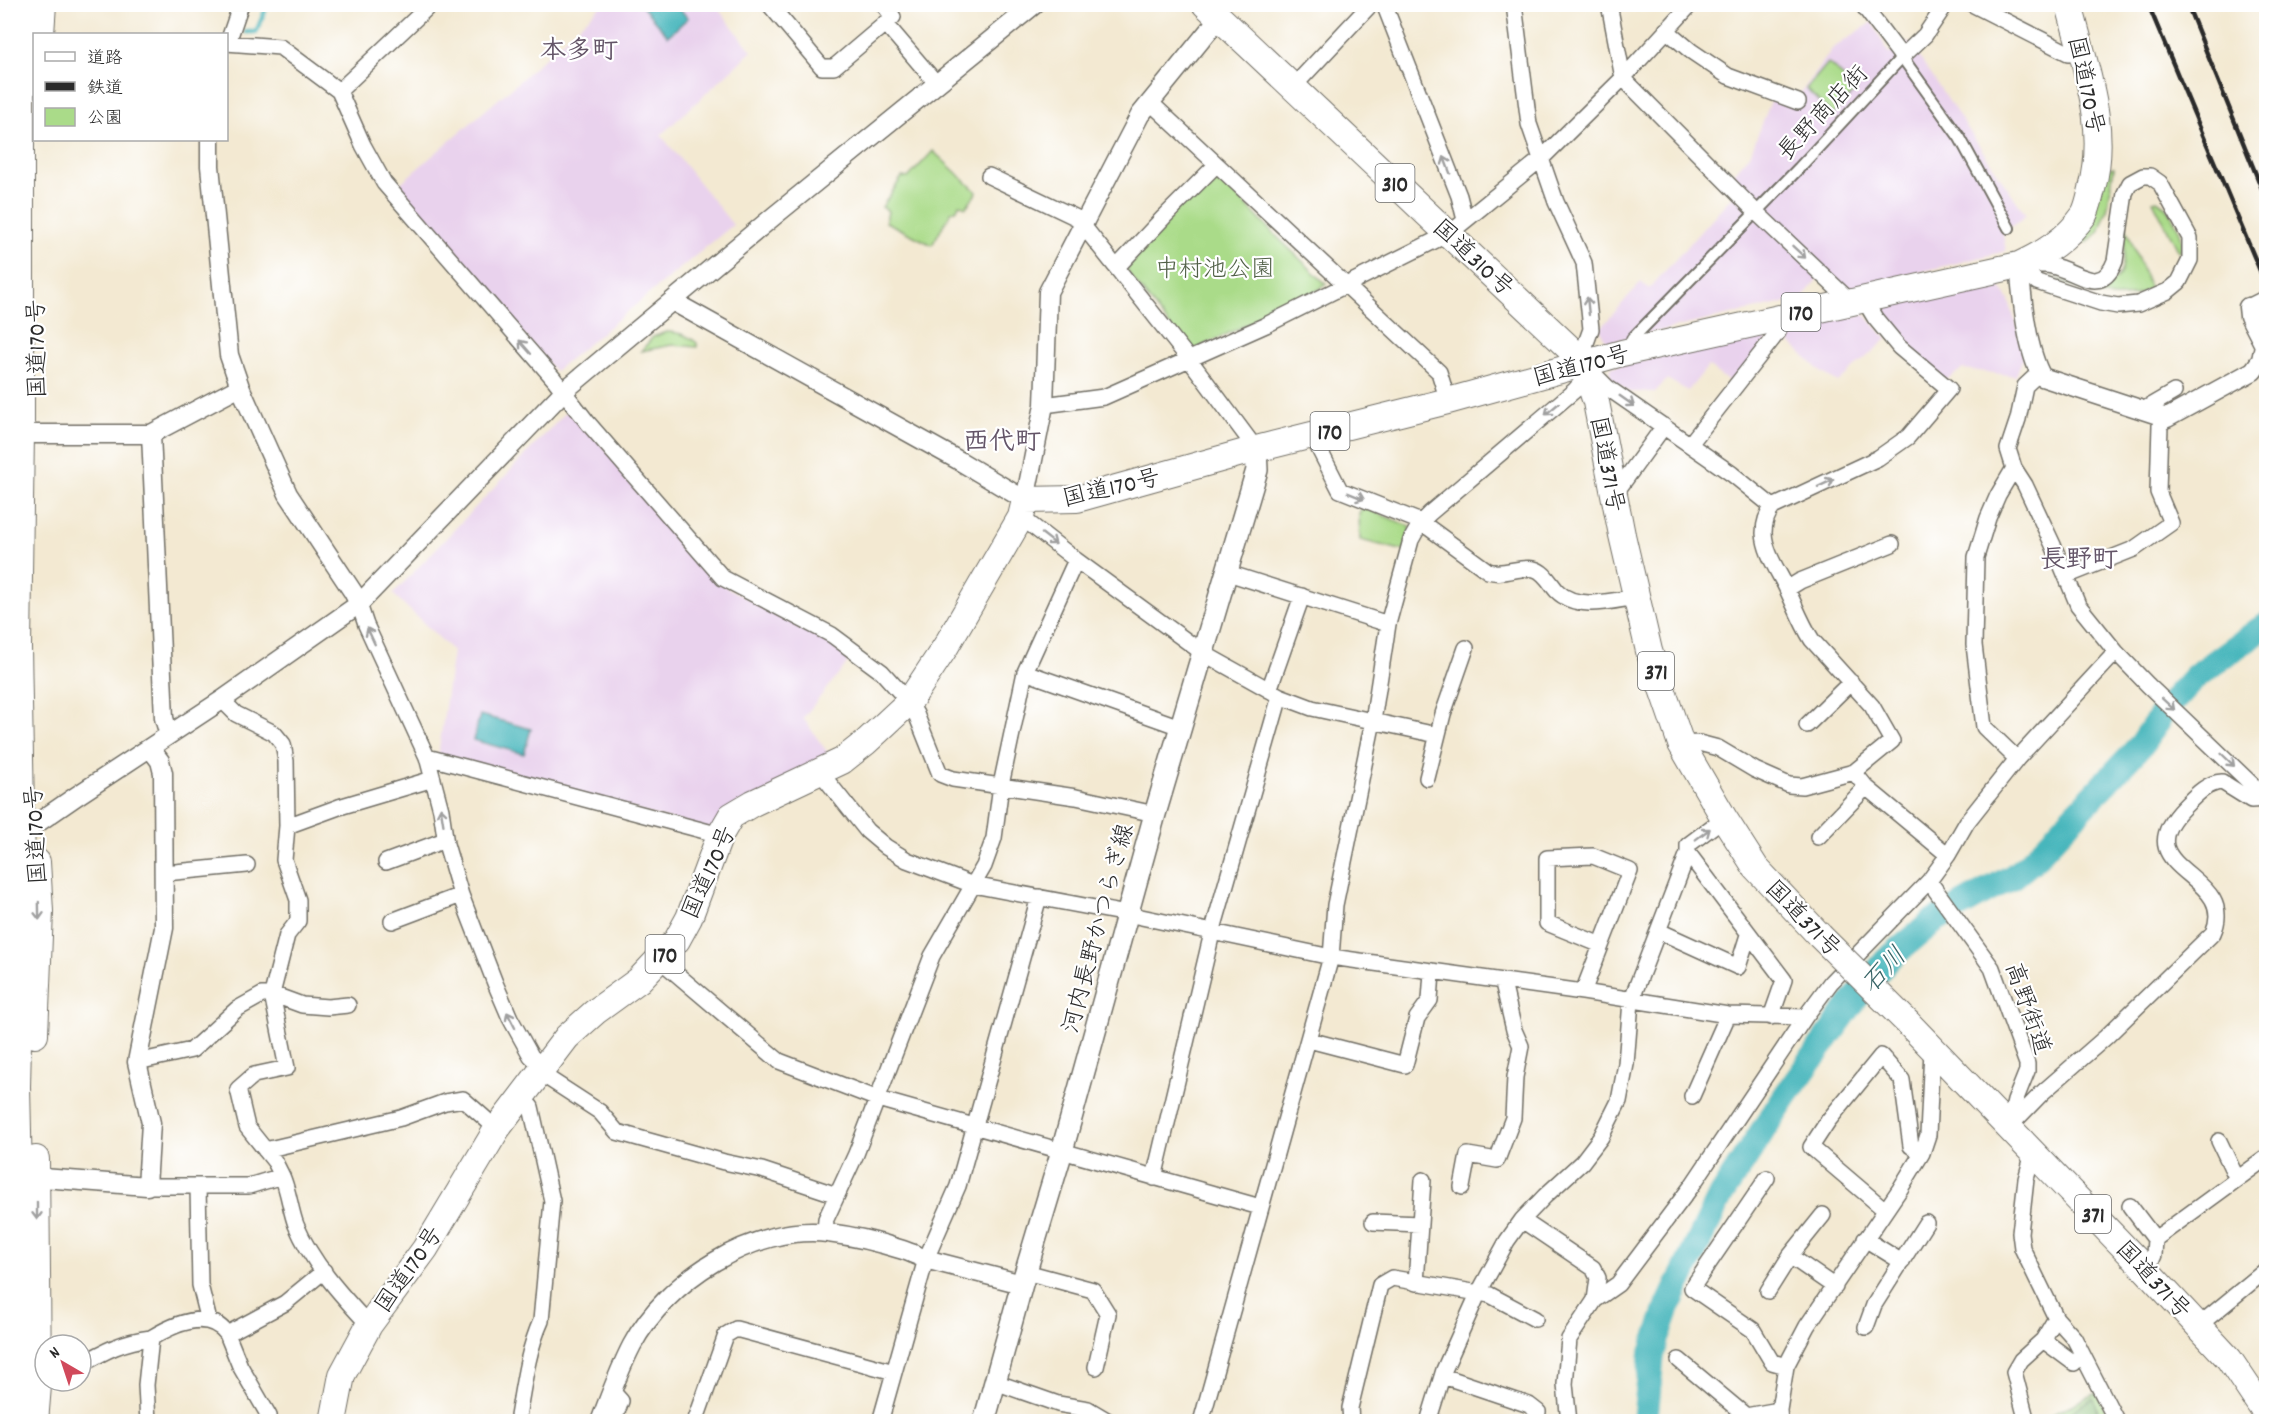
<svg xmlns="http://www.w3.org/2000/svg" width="2271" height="1426" font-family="Dekko,'Klee One',sans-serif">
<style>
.built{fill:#e9d2ed}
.green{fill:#aadb89;stroke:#6a835a;stroke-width:1.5}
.forest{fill:#87bb75;stroke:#597350;stroke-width:1.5}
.water{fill:#46b6bc;stroke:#387074;stroke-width:1.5}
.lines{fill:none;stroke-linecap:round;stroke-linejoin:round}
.stream{stroke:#46b6bc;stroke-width:4.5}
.river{stroke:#46b6bc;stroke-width:26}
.pedestrian-casing{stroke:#716e65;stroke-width:14}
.minor-casing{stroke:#716e65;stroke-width:18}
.tertiary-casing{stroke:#716e65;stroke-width:21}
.secondary-casing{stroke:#716e65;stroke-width:24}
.trunk-casing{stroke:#716e65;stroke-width:28}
.pedestrian{stroke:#fff;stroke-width:10}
.minor{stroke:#fff;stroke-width:15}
.tertiary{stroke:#fff;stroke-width:18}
.secondary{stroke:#fff;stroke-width:21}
.trunk{stroke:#fff;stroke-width:26}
.rail{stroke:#2b2b2b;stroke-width:4.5}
.trunk-bridge-casing{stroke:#716e65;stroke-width:28;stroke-linecap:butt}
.trunk-bridge{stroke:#fff;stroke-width:26}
.oneway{stroke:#a0a0a0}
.labels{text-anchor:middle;stroke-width:4.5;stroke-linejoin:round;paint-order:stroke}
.shield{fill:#fff;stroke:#6b6b6b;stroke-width:1.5}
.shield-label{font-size:22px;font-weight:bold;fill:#2b2b2b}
.street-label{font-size:24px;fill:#2b2b2b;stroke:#fff}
.park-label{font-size:24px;fill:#516047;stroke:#fff}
.neighbourhood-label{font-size:26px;font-weight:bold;fill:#645568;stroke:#fff}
.water-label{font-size:26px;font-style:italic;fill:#366365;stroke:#fff}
</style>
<rect width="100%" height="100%" fill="#fff"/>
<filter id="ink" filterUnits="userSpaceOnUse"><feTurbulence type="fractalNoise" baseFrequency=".0167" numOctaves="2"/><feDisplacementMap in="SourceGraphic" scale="12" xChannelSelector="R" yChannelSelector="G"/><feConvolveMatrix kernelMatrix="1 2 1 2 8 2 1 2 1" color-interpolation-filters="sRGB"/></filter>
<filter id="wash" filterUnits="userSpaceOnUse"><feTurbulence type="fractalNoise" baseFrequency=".008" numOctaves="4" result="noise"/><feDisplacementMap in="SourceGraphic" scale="24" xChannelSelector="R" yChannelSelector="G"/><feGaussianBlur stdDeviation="1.35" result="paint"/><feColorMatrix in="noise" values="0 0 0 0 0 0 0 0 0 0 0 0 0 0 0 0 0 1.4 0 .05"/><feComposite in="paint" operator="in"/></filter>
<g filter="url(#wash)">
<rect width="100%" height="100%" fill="#f3e9d2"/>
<path class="built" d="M602,5H715L752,51L661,135L733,225L555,371L396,187L516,84Z
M1872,22L1889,54L1909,42L2026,215L2003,233L2006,251L1843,291L1729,180L1751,152L1773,96L1798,97L1832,49Z
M1733,195L1820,275L1802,299L1606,343L1600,329L1641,282L1649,289Z
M1997,281L2009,300L2024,354L2016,376L1963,369L1944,381L1908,350L1874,308Z
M1864,314L1887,339L1838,382L1821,372L1784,337L1787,330Z
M1773,332L1733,385L1708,366L1688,391L1667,379L1655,392H1629L1610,377L1611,367Z
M570,408L727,588L854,655L803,718L830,756L708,830L438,756L453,651L393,594Z"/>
<path class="green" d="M1828,63L1857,89L1833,115L1806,89Z
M933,151L977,192L966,207L959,204L957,209L951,212L932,245L886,222L888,211L882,207L902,177L908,178Z
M2107,168H2114L2107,210L2099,232L2088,242H2071Z
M1212,169L1266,226L1326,284L1320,289L1190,352L1128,273L1127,267Z
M2157,200C2170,207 2185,236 2182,249L2179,252L2153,201Z
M2125,225L2150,289C2114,308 2085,290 2051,277C2071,282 2114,299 2122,268C2125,255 2124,239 2125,225Z
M666,332C679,332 687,335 697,343V347L672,345L641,351L653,337Z
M1363,507L1411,527L1405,551L1360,540L1359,513Z
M2097,1393L2110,1422H2042L2048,1416Z"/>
<path class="forest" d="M2094,1398L2101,1421H2052Z"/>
<path class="water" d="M641,5H676L688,18L668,36Z
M480,715L531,729L524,754L473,740Z"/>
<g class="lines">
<path class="stream" d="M246,32H256L268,4"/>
<path class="river" d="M1645,1422L1652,1353L1669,1304L1721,1195L1786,1095L1855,999L1886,961L1935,920L2014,876L2030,863L2142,744L2163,712L2195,677L2266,625"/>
</g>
</g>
<g filter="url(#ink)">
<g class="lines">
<g class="pedestrian-casing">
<path id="pedestrian" d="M1632,339L1799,168L1902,57L1960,138L2009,228"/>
</g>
<g class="minor-casing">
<path id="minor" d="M769,4L822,67H834L893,17L883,4
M1384,4L1459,196L1465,220
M1609,4L1623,78L1756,212L1850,301
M1862,4L1902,57L1925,35L1946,4
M1972,4L2068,53L2081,52
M885,23L937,84
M1666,30L1691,51L1728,76L1798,102
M228,42L241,4
M226,43L280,47L339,91L363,145L384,183L554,379L588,423L723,578L832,635L882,672L909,702L916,714L940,774L953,779L1076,797L1155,814
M1293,87L1371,4
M339,91L431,4
M1151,103L1439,372L1448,401
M989,176L1077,218L1189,359L1256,449
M2143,176H2150L2160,183L2190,238V260L2179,282L2168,291L2138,304L2118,306L2101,303L2037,282L2019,265C2030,265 2042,264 2052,266C2076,270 2101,298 2115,261L2125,193L2130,183Z
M1117,267L1164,217L1216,165
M2248,307L2266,298
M1589,369L1608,388L1732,474L1773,507
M2040,372L2025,386L2018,419L2008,449L2014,468L2025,485L2053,545L2078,605L2116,652L2148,685L2266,798
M1044,405L1104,397L1266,325L1450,233L1541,159L1623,78L1691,4
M2143,410L2174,392
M1310,436L1316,443L1340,490L1421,522L1488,571C1504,576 1518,566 1534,569C1544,571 1550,583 1557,591C1577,611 1611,601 1636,597
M1690,444L1778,332L1782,316
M2014,468L1998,495L1988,518L1976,557L1974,645L1984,727L2017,759
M1614,495L1664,426
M1021,517L1076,560L1203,653L1280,696L1312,708L1437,735
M1225,572L1388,624
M2066,576L2134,549L2171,523L2158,492L2160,425L2167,418
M1787,589L1800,581L1892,544
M359,604L366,625L427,757L441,810L446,844L461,895L495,983L510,1018L531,1056L544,1068
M1025,672L1180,727
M1269,690L1302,596
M222,700L236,714L274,733L283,744L286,761L287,826L284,860L298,900V921L287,935L272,994L287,1068L254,1075L238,1089L247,1127L275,1162L282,1176
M1807,725L1851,682
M1681,744L1699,743L1718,748L1755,770L1789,785L1802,786L1854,772L1892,741L1872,706L1812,640C1801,623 1794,603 1785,585C1777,569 1765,552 1764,533C1764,524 1767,514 1773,507L1878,458L1908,437L1949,389L1899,347L1875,318L1863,298
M427,757L720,835
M820,772L867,831L886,847L907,860L973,885L1127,914L1331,957L1583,992L1728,1015L1805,1017
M1854,772L1866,787L1948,855
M1427,778L1443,714L1466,648
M287,826L339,807L433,779
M1818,837L1866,787
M1688,853V845L1724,818
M386,862L445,840
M165,873L247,865
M1929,881L1992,968L2027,1064V1071L2015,1101L2009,1127
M392,921L461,895
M1659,931L1738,967L1748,935
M660,960L779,1061L878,1099L1260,1207
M1583,992L1630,871L1593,856L1547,858V923L1601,945
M1309,1040L1405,1065L1417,1018L1430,1000L1432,972
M137,1062L192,1050L237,1009L262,995L272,994L302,1005L328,1007L348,1005
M540,1073L600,1112L617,1132L724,1162L762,1170L837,1195
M1692,1096L1728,1015
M2009,1127L2043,1092L2106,1037L2213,933C2240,872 2121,871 2184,807C2195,796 2206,783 2222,782L2251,800L2266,799
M2219,1141L2237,1179
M265,1150L401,1118L445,1102L463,1099L497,1129
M2033,1153L2026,1179L2020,1233L2022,1248L2056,1318L2074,1338L2117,1422
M1154,1178L1212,933L1280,696
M1767,1178L1692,1288L1753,1330L1772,1362L1786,1366
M147,1186H249L282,1176C289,1192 290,1209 296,1225C312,1263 341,1295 369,1325
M198,1187L200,1285L209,1321
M1462,1187L1468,1155L1497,1160L1513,1118L1515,1077L1521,1046L1514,1030L1503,983
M2130,1206L2155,1239
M1885,1210L1811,1147L1828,1121L1881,1056L1902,1080L1911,1146L1922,1153
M1522,1220L1593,1268L1598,1278L1595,1300
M1373,1222L1420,1224
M825,1233L826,1219L856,1154L932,956L984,866L994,838L1001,785L1025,672L1076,560
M1865,1239L1902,1262
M1790,1256L1835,1287
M2147,1271L2154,1255L2155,1239L2266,1158
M1026,1272L1093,1290L1108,1314L1096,1367
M1416,1283L1423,1180
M1768,1291L1790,1256L1823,1215
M2198,1326L2266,1270
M1866,1327L1874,1305L1926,1223
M227,1334L240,1366L269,1416L264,1422
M2043,1340L2074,1363
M1679,1360L1746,1416L1779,1410
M81,1365C104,1351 124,1341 151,1338
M1443,1376L1529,1405L1538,1412L1535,1422
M995,1382L1058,1404L1088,1409L1110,1422
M612,1391L621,1401L613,1422
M148,1422L146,1385L151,1338C174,1324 208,1308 227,1334L285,1303L324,1271
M517,1422C523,1389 527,1352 541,1321L552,1201L531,1107L522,1097
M695,1422L726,1335L736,1329L894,1372
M880,1422L926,1259L958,1186L1039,897
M1201,1422L1331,957L1335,905L1373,721L1388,624L1411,540L1421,522L1430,513L1575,390L1581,383L1586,343L1591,329L1584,263L1556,202L1529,124L1514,4
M1351,1422L1350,1408L1380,1285L1392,1278L1490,1295L1535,1319
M1428,1422L1444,1370L1478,1294L1507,1241L1522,1220L1545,1196L1582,1162L1601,1137L1619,1101L1626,1064L1631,1001L1688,853L1784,980L1771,1017
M1569,1422L1565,1384L1569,1339L1595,1300L1618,1284L1691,1187L1805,1017L1831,982L1929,881L1948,855L1967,822L2017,759L2116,652
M1780,1422L1779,1410L1786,1366L1807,1326L1900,1189L1922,1153L1928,1135L1932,1050
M2027,1422L2014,1372L2021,1360L2043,1340L2056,1318"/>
</g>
<g class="tertiary-casing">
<path id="tertiary" d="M4,84L34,85
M210,140V166L229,355L240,387L288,494L353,592L359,604
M2019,265C2022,296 2026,349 2042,377L2167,418L2253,371L2261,360L2264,345L2249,316L2248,307
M672,301L958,460L1025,500L1044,405L1048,292L1140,115L1219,18
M4,432L36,434H151L240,387
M151,434L164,718L169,735
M4,846L75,797L222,700L359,604L564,391L774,216L1035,4
M4,1175L147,1186L151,1123L137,1062L164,928L163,773L160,761L150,748
M600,1422C610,1396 619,1370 632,1345C666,1281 753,1224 828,1233C853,1236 878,1242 903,1250C912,1253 920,1257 929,1260C960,1268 991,1276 1022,1284"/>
</g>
<g class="secondary-casing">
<path id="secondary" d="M984,1422L1022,1284L1062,1151L1155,814L1257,470L1256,449"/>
</g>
<g class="trunk-casing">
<path id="trunk" d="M1205,4L1568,347L1583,363L1596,402L1622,535L1649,651L1681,744L1724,818L1756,868L1820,936
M41,34L43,4
M1908,1023L2147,1271L2229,1359L2266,1414
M35,1035L40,911L37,862
M18,1422L19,1177L17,1087L22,867L18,647L21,432V28L25,4
M35,1422L38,1386L36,1159
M333,1422L342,1375L369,1325L425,1249L497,1129L567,1037L595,1012L639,980L677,940L689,918L720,835L731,816L753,803L842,761L866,742L909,702L946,646L1021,517L1025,500L1077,499L1256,449L1448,401L1622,353L2019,265C2045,253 2067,239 2084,215C2088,208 2090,197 2092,189C2109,125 2084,66 2069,4"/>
</g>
<use href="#pedestrian" class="pedestrian"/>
<use href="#minor" class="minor"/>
<use href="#tertiary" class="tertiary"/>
<use href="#secondary" class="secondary"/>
<use href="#trunk" class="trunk"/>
<path class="rail" d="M2148,4L2266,285
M2187,4L2262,189"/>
<g class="trunk-bridge-casing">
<path id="trunk-bridge" d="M1820,936L1908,1023"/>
</g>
<use href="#trunk-bridge" class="trunk-bridge"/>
</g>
<defs><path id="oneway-shaft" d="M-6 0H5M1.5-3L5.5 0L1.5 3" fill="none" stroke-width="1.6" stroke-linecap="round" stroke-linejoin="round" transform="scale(1.5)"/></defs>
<g class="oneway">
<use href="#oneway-shaft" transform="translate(1447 165) rotate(-111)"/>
<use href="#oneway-shaft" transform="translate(1799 252) rotate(43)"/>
<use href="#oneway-shaft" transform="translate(1588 306) rotate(-96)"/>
<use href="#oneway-shaft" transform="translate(525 347) rotate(-131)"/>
<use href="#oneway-shaft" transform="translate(1627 401) rotate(35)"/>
<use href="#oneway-shaft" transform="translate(1552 409) rotate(140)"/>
<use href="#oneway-shaft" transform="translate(1826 483) rotate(-25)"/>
<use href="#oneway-shaft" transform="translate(1356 496) rotate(22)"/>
<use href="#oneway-shaft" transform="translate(1049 539) rotate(38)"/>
<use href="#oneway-shaft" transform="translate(371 636) rotate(-115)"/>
<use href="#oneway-shaft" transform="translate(2168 704) rotate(43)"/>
<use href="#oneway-shaft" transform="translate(2228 760) rotate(44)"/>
<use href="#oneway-shaft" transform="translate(442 816) rotate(-99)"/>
<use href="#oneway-shaft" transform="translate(1703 834) rotate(-37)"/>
<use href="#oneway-shaft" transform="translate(39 911) rotate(89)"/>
<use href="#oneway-shaft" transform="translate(511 1020) rotate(-117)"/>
<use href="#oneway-shaft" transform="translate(37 1211) rotate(90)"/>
</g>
</g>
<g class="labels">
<g class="shield">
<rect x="1375.5" y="164" width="39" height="38" rx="4.5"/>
<rect x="1781.5" y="293" width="39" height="38" rx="4.5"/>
<rect x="1310.5" y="412" width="39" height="38" rx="4.5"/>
<rect x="1638" y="652" width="36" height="38" rx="4.5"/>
<rect x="645.5" y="935" width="39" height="38" rx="4.5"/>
<rect x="2075" y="1195" width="36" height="38" rx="4.5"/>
</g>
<g class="shield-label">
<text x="1395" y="191">310</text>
<text x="1801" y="320">170</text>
<text x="1330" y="439">170</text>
<text x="1656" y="679">371</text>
<text x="665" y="962">170</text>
<text x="2093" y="1222">371</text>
</g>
<g class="street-label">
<text transform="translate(2087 85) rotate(78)" y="8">国道170号</text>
<text transform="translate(1822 112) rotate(-47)" y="8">長野商店街</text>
<text transform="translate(1474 257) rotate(43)" y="8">国道310号</text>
<text transform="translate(36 349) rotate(-91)" y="8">国道170号</text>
<text transform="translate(1581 365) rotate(-15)" y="8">国道170号</text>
<text transform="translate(1608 464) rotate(79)" y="8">国道371号</text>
<text transform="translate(1111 487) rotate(-13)" y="8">国道170号</text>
<text transform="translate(35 835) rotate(-93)" y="8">国道170号</text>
<text transform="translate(708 872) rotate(-66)" y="8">国道170号</text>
<text transform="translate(1804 918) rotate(46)" y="8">国道371号</text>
<text transform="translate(1097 928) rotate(-75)" y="8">河内長野かつらぎ線</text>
<text transform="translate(2029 1008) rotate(71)" y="8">高野街道</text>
<text transform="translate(408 1269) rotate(-55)" y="8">国道170号</text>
<text transform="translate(2154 1279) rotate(47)" y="8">国道371号</text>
</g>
<g class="park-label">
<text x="1215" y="276">中村池公園</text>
</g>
<g class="neighbourhood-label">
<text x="579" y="58">本多町</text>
<text x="1002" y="449">西代町</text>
<text x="2079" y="567">長野町</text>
</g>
<g class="water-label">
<text transform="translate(1883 969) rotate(-47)" y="9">石川</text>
</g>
</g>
<rect width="2271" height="1426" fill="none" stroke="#fff" stroke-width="24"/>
<rect x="33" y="33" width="195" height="108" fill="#ffffff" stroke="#aaaaaa" stroke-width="1.5"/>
<rect x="45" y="52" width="30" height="9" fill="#ffffff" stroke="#aaaaaa" stroke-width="1.5"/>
<text x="87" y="63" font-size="18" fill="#2b2b2b">道路</text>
<rect x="45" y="82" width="30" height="9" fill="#2b2b2b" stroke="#aaaaaa" stroke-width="1.5"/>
<text x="87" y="93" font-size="18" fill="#2b2b2b">鉄道</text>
<rect x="45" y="108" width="30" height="18" fill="#aadb89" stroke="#aaaaaa" stroke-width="1.5"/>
<text x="87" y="123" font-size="18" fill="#2b2b2b">公園</text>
<g transform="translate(63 1363) rotate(321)"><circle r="28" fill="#ffffff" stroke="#aaaaaa" stroke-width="1.5"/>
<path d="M0-4.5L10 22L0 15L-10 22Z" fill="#d1495b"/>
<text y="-9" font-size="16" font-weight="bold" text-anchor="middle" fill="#2b2b2b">N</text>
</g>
</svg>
